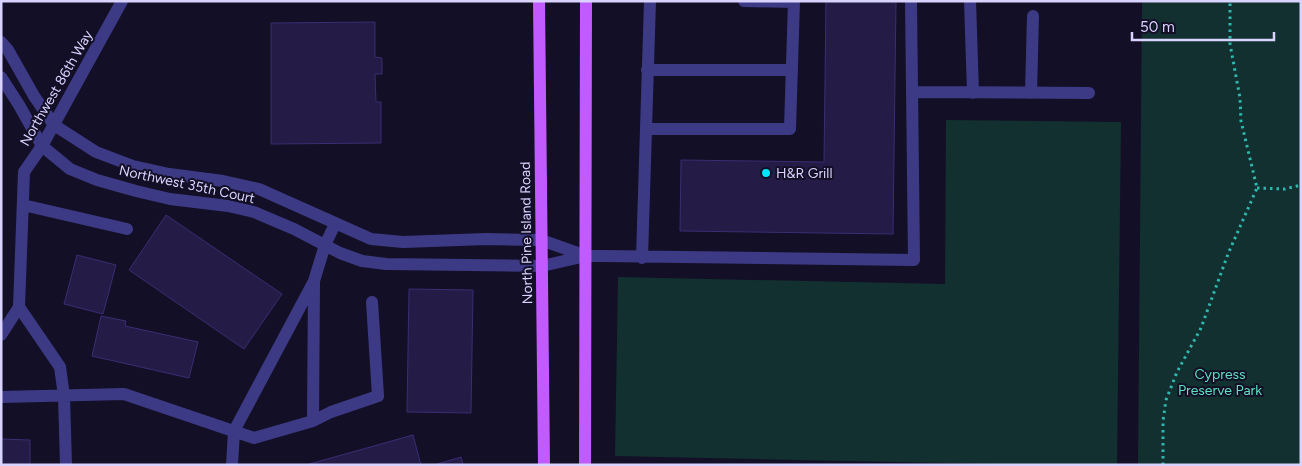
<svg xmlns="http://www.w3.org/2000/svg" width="1302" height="466" font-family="Figtree,sans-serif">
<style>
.green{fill:#12302f}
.building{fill:#241b47;stroke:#3b2d73}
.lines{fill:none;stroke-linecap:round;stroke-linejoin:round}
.path{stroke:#2fb8b0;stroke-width:3;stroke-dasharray:2.5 4;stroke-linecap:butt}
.minor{stroke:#3d3a85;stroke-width:12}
.major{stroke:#c25bff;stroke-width:12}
.poi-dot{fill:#00e5ff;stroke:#130f26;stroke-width:2}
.labels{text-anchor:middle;stroke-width:4;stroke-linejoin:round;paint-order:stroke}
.street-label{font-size:14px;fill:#d9d4ff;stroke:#130f26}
.poi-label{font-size:14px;fill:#d9d4ff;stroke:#130f26;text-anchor:start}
.park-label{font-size:14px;fill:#5fe0c0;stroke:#130f26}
</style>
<rect width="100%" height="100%" fill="#130f26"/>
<path class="green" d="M1142,1H1301V465H1138Z
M946,120L1121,122L1117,465H1037L615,456L618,277L945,284Z"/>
<path class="building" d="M826,1H896L893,234L680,231L681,160L824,162Z
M375,22V57L382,58V74H375L376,102H381V143L271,144V23Z
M166,215L282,294L244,349L129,270Z
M77,255L116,265L103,314L64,304Z
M409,289L473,290L471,413L407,412Z
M101,316L126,321L125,326L198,342L189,378L92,356Z
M413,435L421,465H306Z
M1,439L30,440V465H1Z
M461,457L463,465H434Z"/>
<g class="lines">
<path class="path" d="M1257,188L1285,189L1301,185
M1163,465V421L1166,400L1177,372L1201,328L1228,254L1257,188L1241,121L1240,98L1230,44V1"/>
<path class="minor" d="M744,1L794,2
M970,1L973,93
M1,42L8,50L34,96L54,125L96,152L133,166L169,174L223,181L259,189L371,239L403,242L486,239L541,240L586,256H602L914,260L911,1
M647,70H792
M1,77L19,105L42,146L70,169L97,180L136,191L170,199L228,206L254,212L294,229L340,253L362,261L386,264L542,266L586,256
M912,92L1089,93
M1031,93L1033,16
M646,129H790L794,1
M23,205L127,229
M642,258L650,1
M19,307L60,367L64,396L66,465
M1,335L19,307L24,172L42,146L122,1
M1,397L124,394L254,438L313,421L331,412L378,396L372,302
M313,421L314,281L325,245L335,224
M232,465L234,431L314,281"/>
<path class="major" d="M539,1L544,465
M585,465L586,1"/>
</g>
<circle class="poi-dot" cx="766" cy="173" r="5"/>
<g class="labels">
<g class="street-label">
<text transform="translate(56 88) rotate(-60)" y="5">Northwest 86th Way</text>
<text transform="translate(187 184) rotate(12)" y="5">Northwest 35th Court</text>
<text transform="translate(526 233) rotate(-91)" y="5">North Pine Island Road</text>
</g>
<g class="poi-label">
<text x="776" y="178">H&amp;R Grill</text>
</g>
<g class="park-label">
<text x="1220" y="379">Cypress<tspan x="1220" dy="16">Preserve Park</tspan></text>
</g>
</g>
<rect width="1302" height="466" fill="none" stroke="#d9d4ff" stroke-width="5"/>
<path d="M1132 32v8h142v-8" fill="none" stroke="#d9d4ff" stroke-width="2.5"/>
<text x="1140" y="32" font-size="15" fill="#d9d4ff" stroke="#130f26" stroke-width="4" paint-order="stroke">50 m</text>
</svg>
